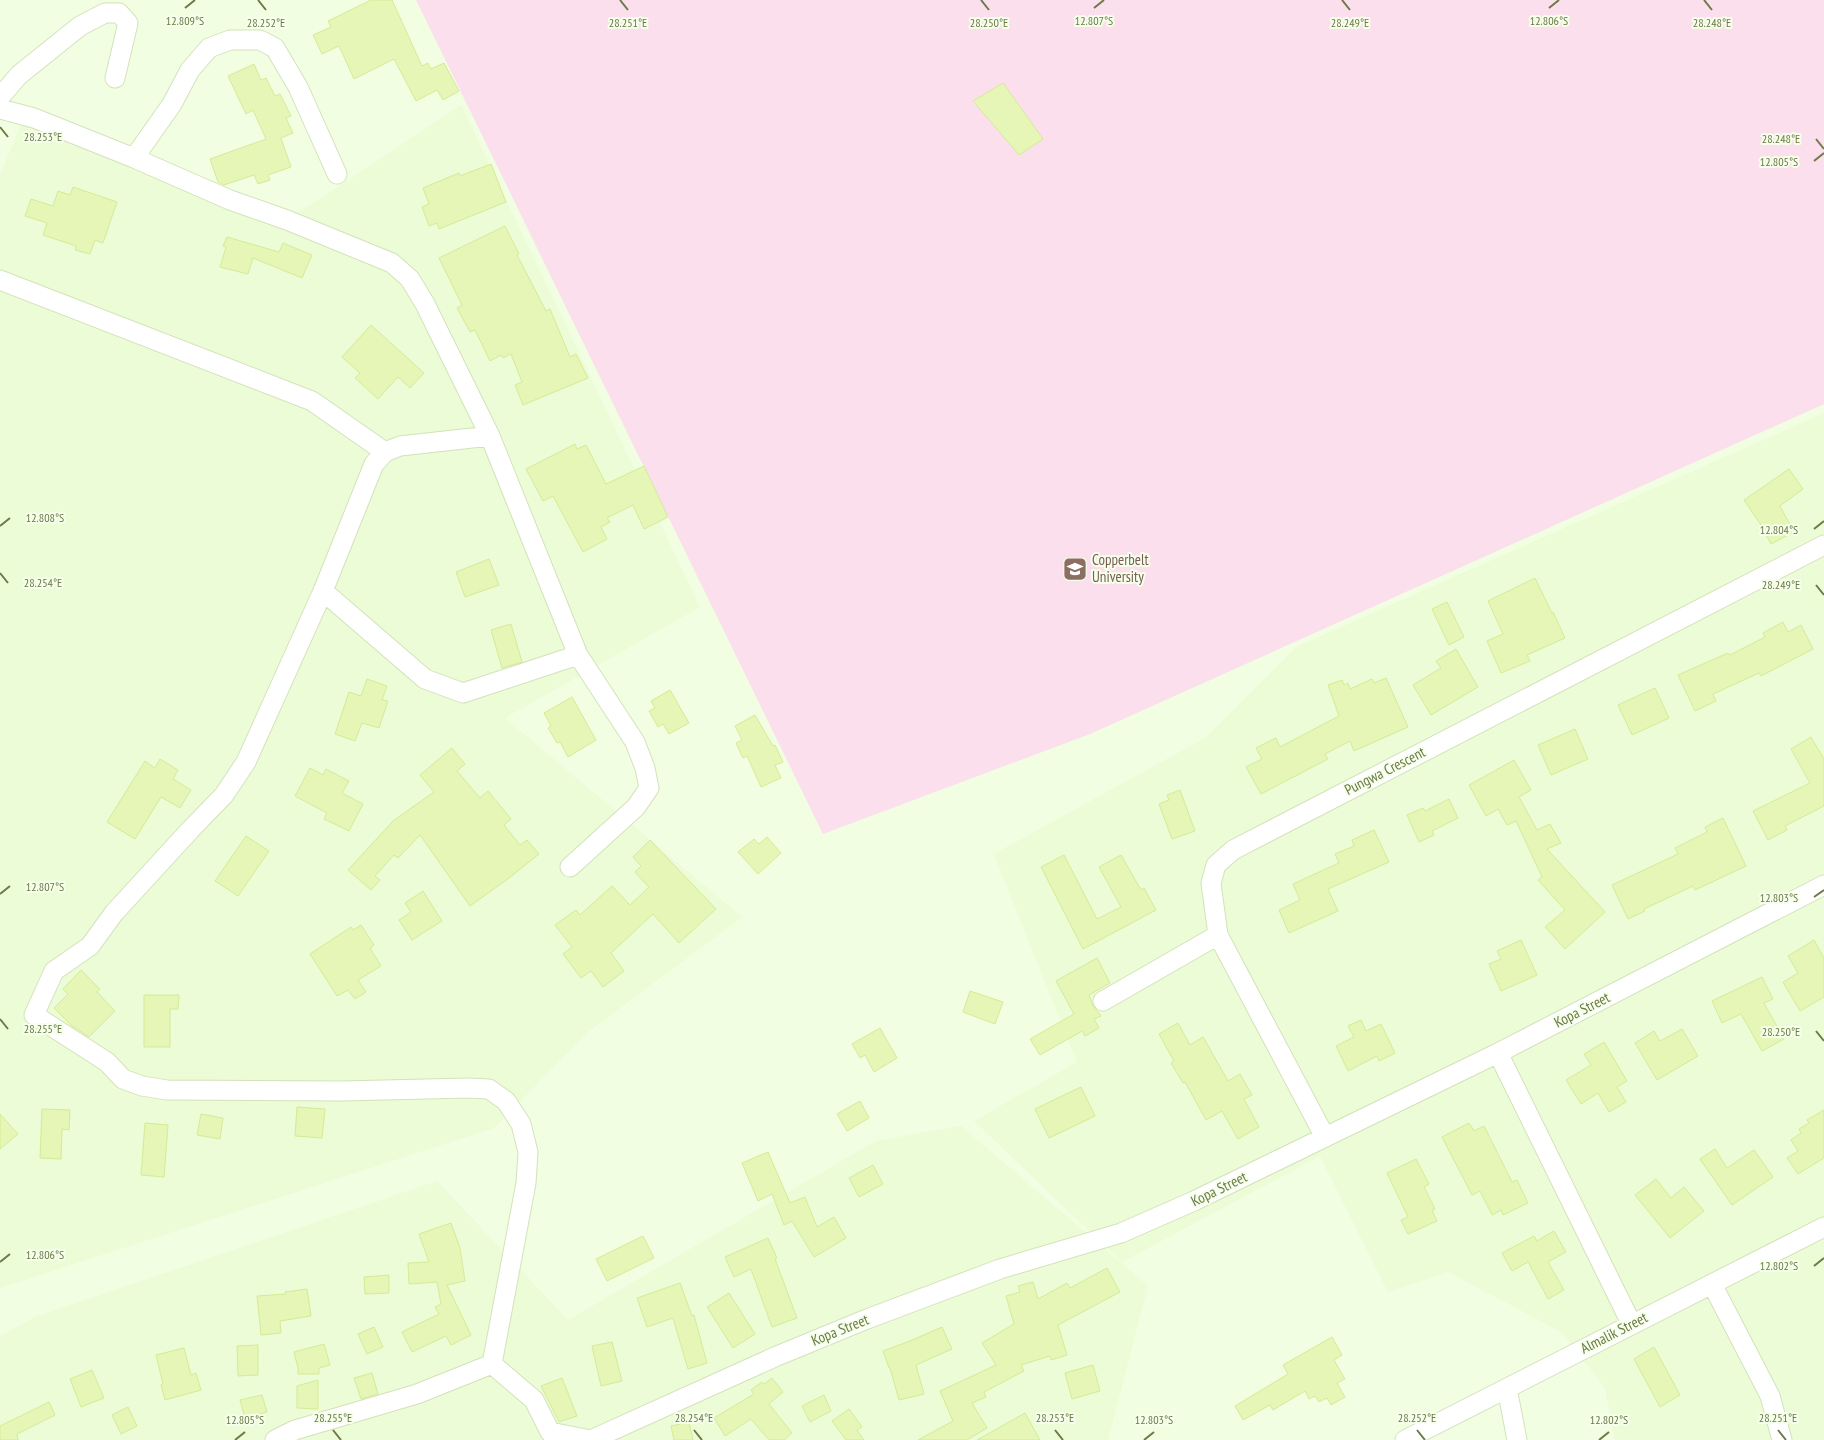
<svg xmlns="http://www.w3.org/2000/svg" width="1824" height="1440" font-family="'PT Sans Narrow',sans-serif">
<style>
.residential{fill:#ebfcd6}
.education{fill:#fbdfed}
.building{fill:#e5f6b7;stroke:#d5eb96}
.lines{fill:none;stroke-linecap:round;stroke-linejoin:round}
.minor-casing{stroke:#d4e2ba;stroke-width:21}
.minor{stroke:#fff;stroke-width:19}
.ticks{fill:none;stroke:#6d7946;stroke-width:2}
.labels{text-anchor:middle;stroke-width:4;stroke-linejoin:round;paint-order:stroke}
.education-label{font-size:15px;fill:#785e54;stroke:#f5ffeb;text-anchor:start}
.street-label{font-size:15px;fill:#6d7946;stroke:#f5ffeb}
.ticks-label{font-size:12px;text-anchor:middle;fill:#6d7946;stroke:#f5ffeb;stroke-width:4;stroke-linejoin:round;paint-order:stroke}
</style>
<rect width="100%" height="100%" fill="#f1fee2"/>
<path class="residential" d="M461,105L700,607L505,718L742,917L587,1033L494,1128L0,1288V175L24,117L283,223Z
M1824,413V1440H1615L1605,1388L1563,1333L1448,1272L1388,1292L1320,1156L1122,1262L974,1121L1077,1062L994,854L1205,738L1296,647Z
M961,1126L1148,1286L1108,1440H0V1336L35,1317L437,1181L568,1320L876,1141Z"/>
<path class="education" d="M416,0H1824V404L1090,734L823,834Z"/>
<path class="building" d="M371,0H392L422,66L428,63L431,69L444,63L459,91L443,100L437,90L416,101L394,59L354,79L339,46L322,54L313,35L331,27L328,21Z
M254,64L261,80L266,78L275,96L280,94L291,116L286,118L293,133L281,138L291,167L268,175L270,180L258,184L254,175L224,185L218,182L210,159L266,139L253,110L246,114L228,76Z
M1003,83L1043,139L1019,155L973,101Z
M491,164L506,202L439,229L437,223L429,226L422,207L429,204L423,188L459,173L460,176Z
M73,187L117,202L103,243L95,240L90,254L75,250L76,246L43,235L47,223L25,216L31,199L53,206L58,191L70,195Z
M505,226L519,254L517,255L546,311L550,309L570,357L576,354L588,378L523,405L515,385L522,382L511,354L503,358L501,355L490,361L475,330L470,332L457,308L462,305L439,258Z
M227,237L279,252L283,243L312,255L302,278L253,258L248,274L220,267L226,247L223,246Z
M371,325L424,373L410,388L398,377L378,399L355,378L360,373L342,357Z
M575,444L577,449L586,445L606,484L644,466L668,517L644,529L633,505L607,518L610,522L601,527L607,539L583,552L553,496L543,501L526,469Z
M1789,469L1803,489L1780,506L1794,532L1771,544L1761,525L1744,500Z
M489,559L499,585L465,597L456,572Z
M1535,578L1552,613L1553,612L1565,638L1527,655L1530,661L1501,673L1487,641L1503,634L1488,601Z
M1447,602L1464,637L1449,645L1432,609Z
M1783,622L1788,632L1801,625L1813,649L1761,676L1759,673L1713,694L1716,701L1695,711L1678,675L1728,653L1730,655L1765,637L1763,633Z
M511,624L522,662L502,668L491,630Z
M1456,649L1478,687L1431,715L1413,685L1441,668L1436,661Z
M1386,678L1408,727L1354,751L1350,741L1325,754L1328,759L1261,794L1246,767L1262,759L1256,748L1276,738L1280,747L1339,716L1328,685L1342,680L1344,685L1348,683L1350,689L1372,679L1374,683Z
M367,679L387,686L382,700L388,701L379,728L362,723L355,741L335,734L349,692L361,696Z
M1655,688L1669,718L1632,735L1618,705Z
M670,690L689,723L669,734L663,724L658,727L649,711L655,708L651,701Z
M572,697L596,740L568,757L560,742L557,743L548,728L551,726L544,713Z
M755,715L773,746L775,745L783,762L775,765L781,778L761,787L747,756L743,758L736,743L742,740L735,726Z
M1575,729L1588,759L1551,775L1538,745Z
M1811,737L1824,759V806L1785,826L1787,830L1768,840L1753,811L1810,783L1791,749Z
M452,748L465,764L457,771L480,798L488,791L511,819L504,825L520,845L527,840L539,854L509,878L470,906L420,835L398,858L394,855L375,876L380,880L371,890L348,870L393,821L434,792L420,775Z
M160,759L178,770L173,779L191,790L180,808L161,797L135,839L107,822L145,761L155,768Z
M1514,760L1531,790L1519,797L1537,830L1550,824L1561,843L1547,849L1605,912L1565,949L1545,927L1565,910L1538,880L1542,877L1516,821L1507,825L1498,809L1486,816L1469,785Z
M310,768L323,775L326,769L349,781L342,793L363,804L349,831L324,819L327,813L295,796Z
M1180,790L1195,831L1172,839L1159,804L1169,800L1167,795Z
M1449,799L1458,818L1432,831L1434,835L1419,842L1407,815L1423,808L1425,811Z
M1723,818L1746,866L1695,890L1693,886L1644,909L1645,911L1628,919L1612,885L1678,854L1675,848L1707,832L1705,827Z
M1374,830L1389,862L1328,889L1338,911L1289,933L1279,910L1300,900L1293,884L1339,863L1335,854L1354,846L1352,840Z
M246,836L269,851L238,896L215,881Z
M767,837L781,853L758,874L738,852L754,839L759,844Z
M650,840L716,909L679,943L653,914L611,953L624,971L603,987L591,971L581,978L563,954L572,947L555,925L576,910L580,915L612,886L630,905L649,887L635,872L641,866L633,857Z
M1064,855L1097,919L1121,907L1099,867L1121,855L1141,890L1144,888L1156,910L1083,949L1041,867Z
M423,891L442,921L412,940L399,920L411,912L405,903Z
M361,925L374,945L370,948L381,966L358,980L366,992L355,999L348,990L337,996L310,954L351,927L353,930Z
M1521,940L1537,975L1501,991L1489,964L1501,959L1497,951Z
M1814,940L1824,958V997L1800,1011L1783,982L1798,973L1788,956Z
M1097,958L1110,983L1089,995L1093,1006L1101,1016L1094,1019L1099,1028L1085,1036L1082,1031L1040,1055L1030,1039L1074,1014L1056,981Z
M81,970L100,989L97,992L115,1011L89,1037L72,1026L54,1008L68,994L63,989Z
M1762,977L1773,999L1764,1003L1784,1039L1762,1051L1741,1014L1722,1023L1712,1001Z
M970,991L1003,1002L995,1024L963,1012Z
M144,995H179L178,1009H170V1047H144Z
M1361,1020L1366,1031L1381,1024L1395,1053L1379,1061L1377,1056L1348,1071L1336,1046L1354,1037L1348,1026Z
M1178,1023L1190,1045L1203,1037L1228,1081L1240,1074L1252,1095L1244,1099L1259,1127L1238,1139L1222,1111L1206,1120L1185,1082L1183,1083L1171,1063L1174,1061L1159,1034Z
M880,1028L897,1058L874,1072L865,1055L860,1058L852,1044Z
M1682,1029L1698,1056L1657,1080L1635,1043L1654,1031L1660,1041Z
M1604,1042L1627,1081L1617,1087L1626,1102L1609,1112L1598,1093L1581,1104L1566,1080L1591,1065L1584,1054Z
M1081,1087L1095,1116L1049,1138L1035,1109Z
M860,1101L869,1118L847,1131L837,1114Z
M297,1107L325,1109L322,1138L295,1136Z
M42,1109L70,1110L69,1130L62,1129L61,1159L40,1158Z
M1824,1110V1158L1798,1174L1787,1158L1798,1151L1791,1140L1801,1133L1799,1129L1809,1123L1807,1120Z
M0,1114L18,1134L0,1149Z
M201,1114L223,1118L220,1139L197,1135Z
M145,1123L168,1125L164,1177L141,1175Z
M1469,1123L1474,1131L1484,1126L1512,1182L1517,1180L1528,1203L1503,1215L1501,1210L1492,1215L1480,1191L1472,1195L1442,1137Z
M1715,1149L1727,1168L1754,1150L1773,1177L1732,1205L1700,1159Z
M768,1152L790,1203L805,1197L817,1227L834,1217L846,1238L814,1257L792,1221L784,1225L772,1194L758,1201L742,1163Z
M1416,1159L1429,1184L1424,1187L1435,1209L1432,1210L1437,1221L1408,1234L1401,1220L1408,1217L1387,1173Z
M873,1165L883,1184L859,1197L849,1178Z
M1656,1179L1671,1198L1684,1187L1704,1211L1670,1238L1635,1195Z
M451,1223L460,1248L465,1281L447,1285L471,1335L451,1345L446,1336L412,1352L402,1332L439,1314L435,1307L441,1304L437,1282L409,1284L408,1263L429,1262L419,1234Z
M1554,1231L1566,1252L1548,1262L1564,1290L1548,1299L1528,1262L1512,1271L1502,1253L1534,1236L1537,1241Z
M643,1236L654,1258L607,1281L596,1259Z
M768,1238L777,1258L775,1259L797,1318L772,1327L751,1269L734,1277L725,1257Z
M1107,1268L1120,1292L1058,1325L1067,1355L1051,1360L1050,1356L1021,1365L1024,1371L984,1392L986,1397L972,1403L987,1428L967,1440H918L953,1421L940,1391L996,1365L982,1343L1014,1324L1006,1296L1020,1292L1018,1286L1033,1282L1038,1299L1067,1283L1070,1288Z
M389,1275V1293L365,1294L364,1277Z
M680,1283L692,1316L694,1315L707,1363L688,1369L673,1318L647,1327L637,1298Z
M307,1289L311,1316L280,1321L281,1333L261,1335L257,1296L286,1294L285,1292Z
M729,1293L755,1334L733,1348L707,1307Z
M374,1327L383,1347L367,1354L358,1334Z
M942,1327L952,1349L916,1365L924,1394L899,1400L890,1368H889L883,1351L910,1341Z
M1332,1337L1342,1355L1334,1360L1345,1379L1337,1383L1345,1397L1331,1405L1327,1398L1319,1402L1315,1396L1309,1399L1305,1391L1273,1410L1270,1405L1243,1420L1235,1406L1288,1374L1283,1365Z
M612,1342L622,1381L601,1386L592,1346Z
M324,1344L330,1365L319,1368V1374H298V1368L294,1352Z
M258,1345V1375L238,1376L237,1346Z
M1654,1347L1680,1395L1660,1407L1634,1359Z
M184,1348L191,1375L196,1373L201,1390L165,1400L161,1385L163,1384L156,1355Z
M1093,1365L1100,1391L1072,1399L1065,1373Z
M92,1370L104,1398L81,1407L70,1379Z
M372,1373L378,1394L361,1399L354,1378Z
M562,1378L577,1416L559,1422L541,1386Z
M772,1378L783,1392L769,1404L792,1433L784,1440H769L751,1419L725,1436L714,1418L754,1394L751,1390L762,1382L764,1384Z
M318,1380V1409L297,1408V1386Z
M262,1395L267,1412L245,1418L240,1400Z
M824,1395L831,1411L810,1422L802,1406Z
M49,1402L55,1415L17,1434L18,1440H0V1426Z
M128,1407L137,1426L121,1434L112,1415Z
M849,1409L862,1427L857,1430L864,1440H846L832,1421Z
M1025,1413L1040,1440H977Z
M689,1422L693,1440H674L671,1426Z"/>
<g class="lines">
<g class="minor-casing">
<path id="minor" d="M0,97L19,75L80,26L105,13H119L128,23L115,78
M0,109L34,118L134,158L230,200L287,220L370,254L392,263L410,279L425,304L490,436L578,655L635,742L645,768L649,788L636,807L570,867
M134,158L172,104L190,70L209,48L230,40H260L275,48L298,87L337,174
M0,280L312,401L385,452
M490,436L400,446L385,452L374,464L323,591L246,762L224,795L191,829L114,913L90,946L54,971L34,1015L107,1062L123,1079L142,1086L167,1090L342,1091L468,1088L489,1089L506,1101L521,1124L528,1152L526,1183L492,1364
M323,591L425,679L463,693L578,655
M1103,1001L1218,935
M1498,1053L1631,1323
M1325,1137L1218,935L1211,883L1216,865L1233,850L1824,545
M1712,1284L1770,1396L1782,1440
M492,1364L534,1400L550,1432L591,1440
M1507,1388L1517,1440
M275,1440L295,1430L417,1394L492,1364
M591,1440L777,1356L867,1319L1000,1269L1121,1233L1194,1201L1498,1053L1824,885
M1405,1440L1824,1227"/>
</g>
<use href="#minor" class="minor"/>
</g>
<path class="ticks" d="M258,0L266,10M620,0L628,10M981,0L989,10M1342,0L1350,10M1704,0L1712,10M185,8L195,0M1094,8L1104,0M1549,8L1559,0M0,127L8,137M1816,139L1824,149M1814,161L1824,153M0,526L10,518M1814,529L1824,521M0,573L8,583M1816,585L1824,595M0,894L10,886M1814,897L1824,890M0,1019L8,1029M1816,1031L1824,1041M0,1262L10,1254M1814,1266L1824,1258M333,1430L341,1440M694,1430L702,1440M1055,1430L1063,1440M1417,1430L1425,1440M1778,1430L1786,1440M235,1440L245,1432M1144,1440L1154,1432M1599,1440L1609,1432"/>
<defs>
<g id="university-square" transform="scale(1.25)"><rect x="-9" y="-9" width="18" height="18" rx="4" fill="#8d6e63" stroke="#f5ffeb"/><path d="M0-5L7-2L0 1L-7-2ZM-4 1L0 2.5L4 1V4Q0 6-4 4Z" fill="#fff"/></g>
</defs>
<g fill-rule="evenodd">
<use href="#university-square" x="1075" y="569"/>
</g>
<g class="labels">
<g class="education-label">
<text x="1092" y="565">Copperbelt<tspan x="1092" dy="17">University</tspan></text>
</g>
<g class="street-label">
<text transform="translate(1385 771) rotate(-27)" y="5">Pungwa Crescent</text>
<text transform="translate(1582 1010) rotate(-27)" y="5">Kopa Street</text>
<text transform="translate(1219 1189) rotate(-26)" y="5">Kopa Street</text>
<text transform="translate(840 1330) rotate(-22)" y="5">Kopa Street</text>
<text transform="translate(1614 1333) rotate(-27)" y="5">Almalik Street</text>
</g>
</g>
<g class="ticks-label">
<text x="185" y="25">12.809°S</text>
<text x="1094" y="25">12.807°S</text>
<text x="1549" y="25">12.806°S</text>
<text x="628" y="27">28.251°E</text>
<text x="1350" y="27">28.249°E</text>
<text x="1712" y="27">28.248°E</text>
<text x="266" y="27">28.252°E</text>
<text x="989" y="27">28.250°E</text>
<text x="43" y="141">28.253°E</text>
<text x="1781" y="143">28.248°E</text>
<text x="1779" y="166">12.805°S</text>
<text x="45" y="522">12.808°S</text>
<text x="1779" y="534">12.804°S</text>
<text x="43" y="587">28.254°E</text>
<text x="1781" y="589">28.249°E</text>
<text x="45" y="891">12.807°S</text>
<text x="1779" y="902">12.803°S</text>
<text x="43" y="1033">28.255°E</text>
<text x="1781" y="1036">28.250°E</text>
<text x="45" y="1259">12.806°S</text>
<text x="1779" y="1270">12.802°S</text>
<text x="333" y="1422">28.255°E</text>
<text x="694" y="1422">28.254°E</text>
<text x="1055" y="1422">28.253°E</text>
<text x="1417" y="1422">28.252°E</text>
<text x="1778" y="1422">28.251°E</text>
<text x="245" y="1424">12.805°S</text>
<text x="1154" y="1424">12.803°S</text>
<text x="1609" y="1424">12.802°S</text>
</g>
</svg>
